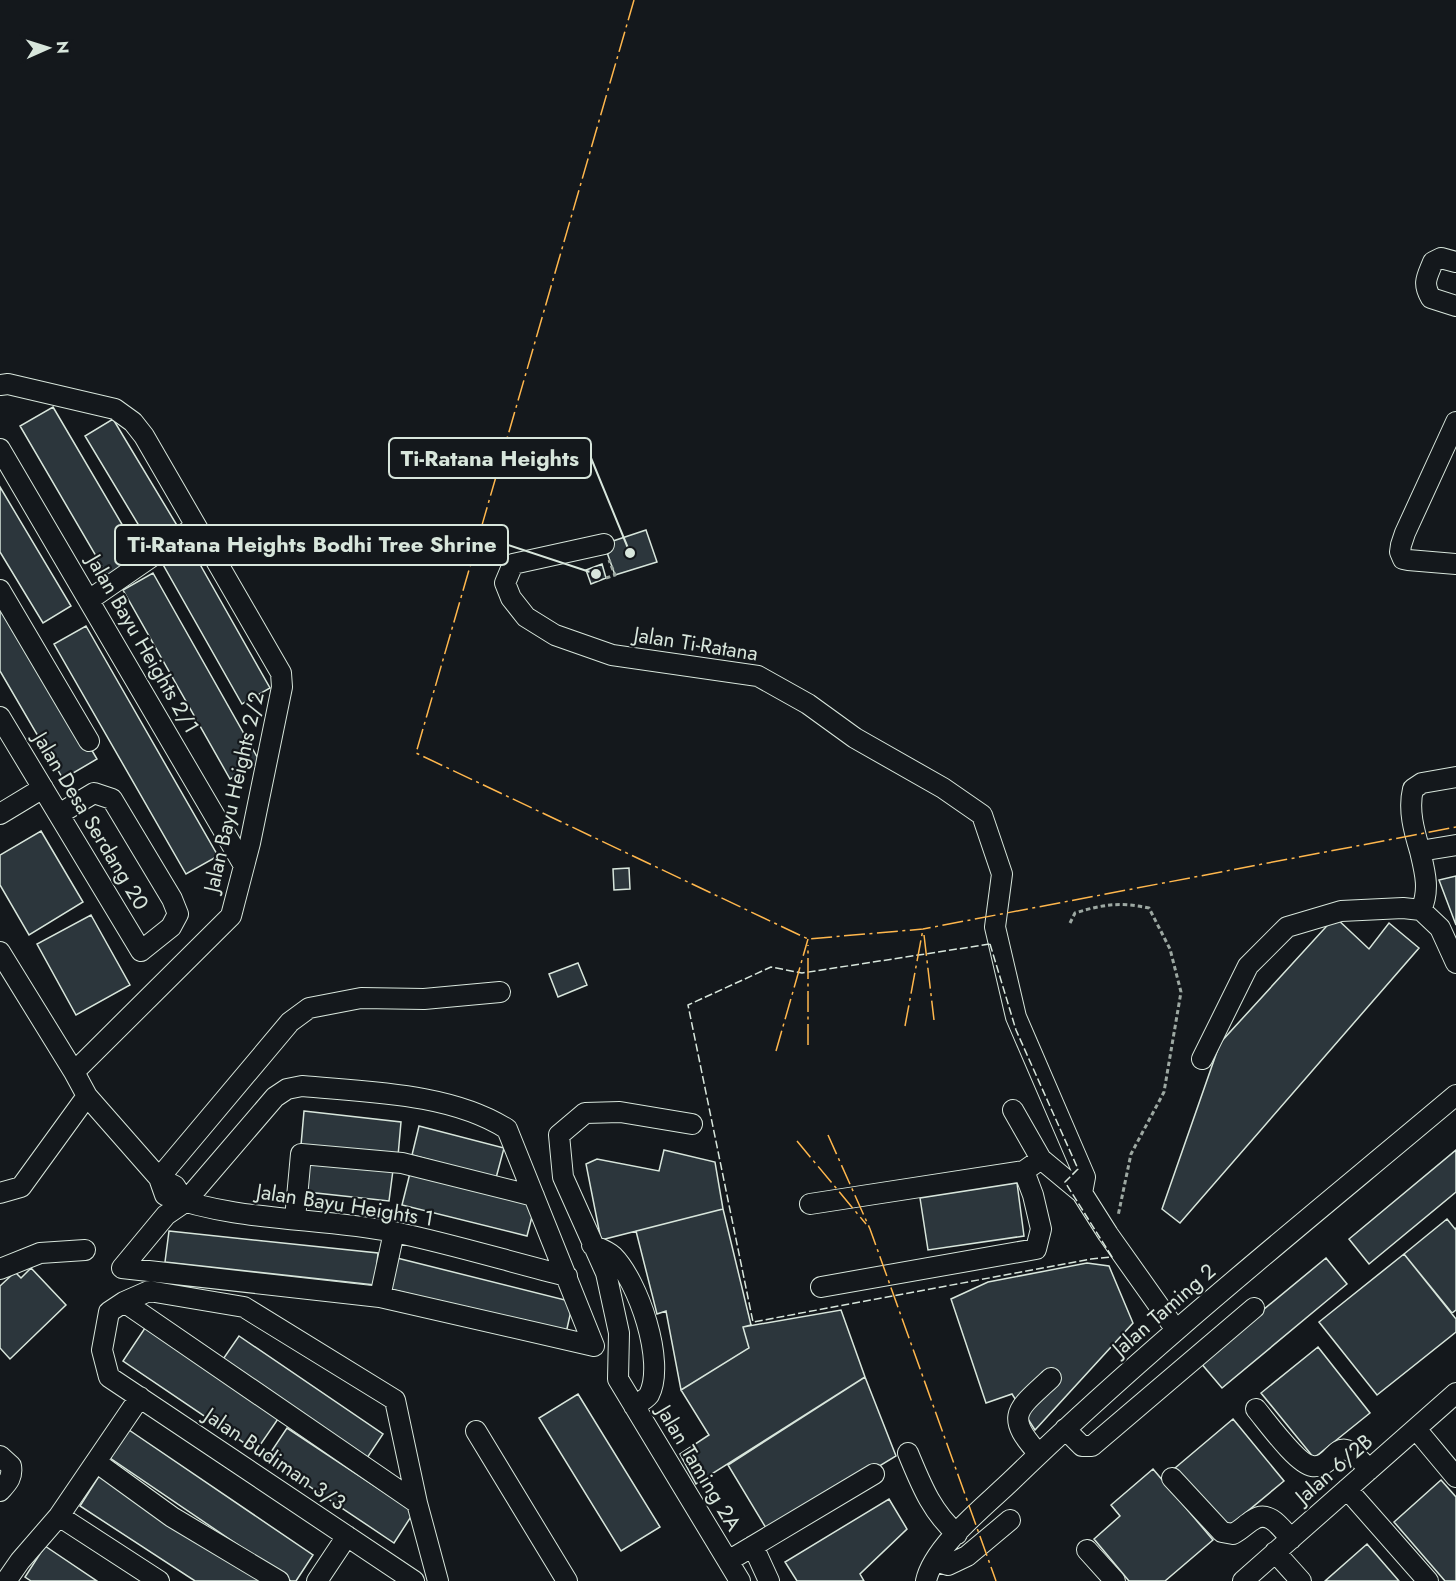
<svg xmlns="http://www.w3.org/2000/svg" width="1456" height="1581" font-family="Jost,sans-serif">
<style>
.building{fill:#2c363c;stroke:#d8e6dc;stroke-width:1.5}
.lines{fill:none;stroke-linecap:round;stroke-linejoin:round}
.minor-casing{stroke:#d8e6dc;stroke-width:22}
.path{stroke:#9da8a2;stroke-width:3;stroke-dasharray:4.5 3;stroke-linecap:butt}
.minor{stroke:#14181c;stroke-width:20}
.fence{stroke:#d8e6dc;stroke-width:1.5;stroke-dasharray:8 3;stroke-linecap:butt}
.power{stroke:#ffb74d;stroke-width:1.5;stroke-dasharray:21 4.5 3 4.5;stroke-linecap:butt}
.labels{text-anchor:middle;stroke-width:4.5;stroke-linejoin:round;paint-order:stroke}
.street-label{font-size:21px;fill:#d8e6dc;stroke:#14181c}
.leader{fill:none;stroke:#d8e6dc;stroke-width:2}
.callout-dot{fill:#d8e6dc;stroke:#14181c;stroke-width:2}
.callout{fill:#14181c;stroke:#d8e6dc;stroke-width:2}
.callout-label{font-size:22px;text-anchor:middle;font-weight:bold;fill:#d8e6dc}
</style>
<rect width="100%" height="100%" fill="#14181c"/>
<path class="building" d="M53,407L143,560L110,580L20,426Z
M113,419L181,532L153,549L85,436Z
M0,487L71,606L43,623L0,552Z
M646,530L657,562L615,575L604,544Z
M189,545L270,688L242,704L161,561Z
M602,564L606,578L591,584L586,570Z
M153,573L260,762L230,779L123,590Z
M0,594L97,759L63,779L0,671Z
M86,626L218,856L186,874L54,644Z
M41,831L83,902L29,935L0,885V855Z
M629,868L630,889L614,890L613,869Z
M1456,876V925L1439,880Z
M91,915L130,985L76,1015L37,944Z
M1335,917L1369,949L1389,923L1419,948L1180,1223L1162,1209L1220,1043Z
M578,963L587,985L558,997L549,974Z
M304,1111L401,1122L398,1156L301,1145Z
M419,1126L504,1148L496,1178L412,1155Z
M664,1150L715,1162L723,1209L601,1240L586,1164L597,1159L659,1171Z
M1456,1150V1192L1369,1264L1349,1239Z
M310,1161L393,1170L389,1201L307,1192Z
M410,1173L535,1205L527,1236L402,1205Z
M1017,1183L1024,1236L928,1250L920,1198Z
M723,1209L751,1325L743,1327L749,1348L681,1390L666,1311L657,1314L636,1231Z
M1447,1219L1455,1229L1456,1228V1310L1452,1313L1404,1254Z
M169,1231L378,1253L375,1285L165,1262Z
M1404,1254L1456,1319V1332L1377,1395L1319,1322Z
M397,1258L573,1302L566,1333L390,1289Z
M1326,1258L1347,1284L1222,1388L1200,1362Z
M1087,1263L1109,1266L1133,1323L1035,1430L1012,1394L986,1403L951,1299L988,1282Z
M31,1268L66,1305L10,1359L0,1348V1286L15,1272L21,1278Z
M841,1310L865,1377L696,1484L680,1454L709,1435L681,1390L749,1348L743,1327Z
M145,1328L278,1419L256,1451L123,1361Z
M239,1336L383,1434L363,1464L219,1365Z
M1318,1347L1370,1413L1314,1458L1261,1393Z
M865,1377L896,1456L769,1533L728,1465Z
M578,1394L660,1527L621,1551L539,1418Z
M1233,1419L1284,1481L1226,1529L1175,1468Z
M287,1428L414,1512L394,1543L267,1458Z
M129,1430L313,1555L296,1581H291L110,1458Z
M1153,1469L1213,1540L1165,1581H1129L1094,1539L1120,1516L1111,1505Z
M101,1473L268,1581H195L80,1506Z
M1441,1480L1456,1497V1581H1445L1394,1522Z
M889,1499L907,1529L860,1574L864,1581H797L785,1562Z
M1367,1544L1399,1581H1325Z
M45,1546L97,1581H31L25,1577Z"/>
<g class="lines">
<g class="minor-casing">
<path id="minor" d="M1456,262L1441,258L1433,262C1427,277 1422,283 1431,298L1456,306
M0,385L8,384L115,409L133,422L144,436L281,673L282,687L250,843L231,916L74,1072
M1456,422L1405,533L1401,545L1400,552L1403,559L1408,560L1456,564
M0,449L243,864
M604,544L513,564L505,583L511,598L526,617L555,635L612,655L758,676L808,704L855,738L943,788L982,815L1002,874L995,927L1016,1017L1085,1177L1082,1193
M0,590L89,741
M89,600L196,526
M0,717L141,951L171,927L178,914L172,899L112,799L94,793L59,814
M0,814L43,788
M1420,851C1414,831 1408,810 1413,789L1422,783L1456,777
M1421,910C1430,890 1425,872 1420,851L1456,845
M0,952L74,1072L87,1096L159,1178L290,1022L309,1008L361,998L424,999L500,992
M1202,1059L1248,966L1287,927L1341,911L1403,908L1421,910L1440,928L1456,963
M302,1086C367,1092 451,1093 507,1129L594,1346L380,1297L122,1268L166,1215L185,1202L275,1097L287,1089Z
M1013,1110L1041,1159L1082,1193L1108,1234L1176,1330
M692,1124L620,1112L585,1113L559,1135L563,1177L606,1273L619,1333L618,1379L740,1581
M0,1193L21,1187L87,1096
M185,1202L175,1186L159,1178L165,1195C238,1222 319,1217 394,1232C452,1244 510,1262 567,1276
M810,1204L1024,1171L1034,1164
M295,1219L301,1154L402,1163L534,1196
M592,1245C599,1248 608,1251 613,1256C638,1281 666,1362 649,1395C646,1399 639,1403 634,1406
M0,1269L40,1253L85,1250
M821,1287L1036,1249L1041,1229L1033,1195L1024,1171
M380,1297L394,1232
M124,1302L417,1503
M1256,1409C1267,1422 1297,1464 1312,1466C1339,1469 1333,1425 1369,1470
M1065,1429L1082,1446H1092L1254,1308
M1416,1429L1456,1477
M476,1431L567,1581
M908,1453C921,1484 931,1511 957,1534
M1039,1454C1003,1415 1018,1409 1051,1378
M0,1456L11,1466C13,1478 7,1483 0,1491
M96,1462L172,1517L279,1581
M1172,1478L1222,1532L1233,1534C1241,1530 1246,1524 1253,1520C1269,1509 1281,1528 1291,1539
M1347,1489L1428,1581
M59,1516L159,1581
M753,1546L769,1581
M1087,1550L1115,1581
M1275,1552L1301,1581
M728,1561L874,1474
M935,1561L948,1565L967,1556L1010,1520
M6,1581L20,1561L59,1516L140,1397
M317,1581L347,1536
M414,1581L109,1377L102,1350L109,1312L124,1302L149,1291L244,1307L395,1400L417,1503L438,1581
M926,1581C933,1547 985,1506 1010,1482C1151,1345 1305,1222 1456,1095
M1243,1581L1456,1393"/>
</g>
<path class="path" d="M606,578L615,575L609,560
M1070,923L1075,913C1104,904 1120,902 1149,908L1170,949L1181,992L1164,1092L1131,1154L1118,1216"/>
<use href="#minor" class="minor"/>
<path class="fence" d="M990,944L1016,1030L1078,1169L1065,1182L1112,1257L1091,1259L753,1322L688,1005L771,967L802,973Z"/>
<path class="power" d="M634,0L416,753L808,939L923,929L1456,827
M924,935L934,1020
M905,1026L923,929
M808,1045V945
M776,1051L808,939
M828,1135L870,1229L996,1581
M797,1141L866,1224"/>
</g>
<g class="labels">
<g class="street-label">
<text transform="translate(143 644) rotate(60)" y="7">Jalan Bayu Heights 2/1</text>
<text transform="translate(696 644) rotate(9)" y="7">Jalan Ti-Ratana</text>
<text transform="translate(234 792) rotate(-77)" y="7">Jalan Bayu Heights 2/2</text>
<text transform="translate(91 821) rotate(59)" y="7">Jalan Desa Serdang 20</text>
<text transform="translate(345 1205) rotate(9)" y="7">Jalan Bayu Heights 1</text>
<text transform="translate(1164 1310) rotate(-41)" y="7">Jalan Taming 2</text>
<text transform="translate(275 1459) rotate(34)" y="7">Jalan Budiman 3/3</text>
<text transform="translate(699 1468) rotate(59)" y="7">Jalan Taming 2A</text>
<text transform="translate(1334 1469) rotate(-41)" y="7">Jalan 6/2B</text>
</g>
</g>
<path class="leader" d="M630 553L591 458M596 574L508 545"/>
<g class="callout-dot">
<circle cx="630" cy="553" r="6"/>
<circle cx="596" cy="574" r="6"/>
</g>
<g class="callout">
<rect x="389" y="438" width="202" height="40" rx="6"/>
<rect x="115" y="525" width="393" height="40" rx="6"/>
</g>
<g class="callout-label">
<text x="490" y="466">Ti-Ratana Heights</text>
<text x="312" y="552">Ti-Ratana Heights Bodhi Tree Shrine</text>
</g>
<g transform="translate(48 48) rotate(87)" stroke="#14181c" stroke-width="4.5" paint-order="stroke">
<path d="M0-4.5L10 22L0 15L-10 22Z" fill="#d8e6dc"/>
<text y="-9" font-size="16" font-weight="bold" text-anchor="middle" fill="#d8e6dc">N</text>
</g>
</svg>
